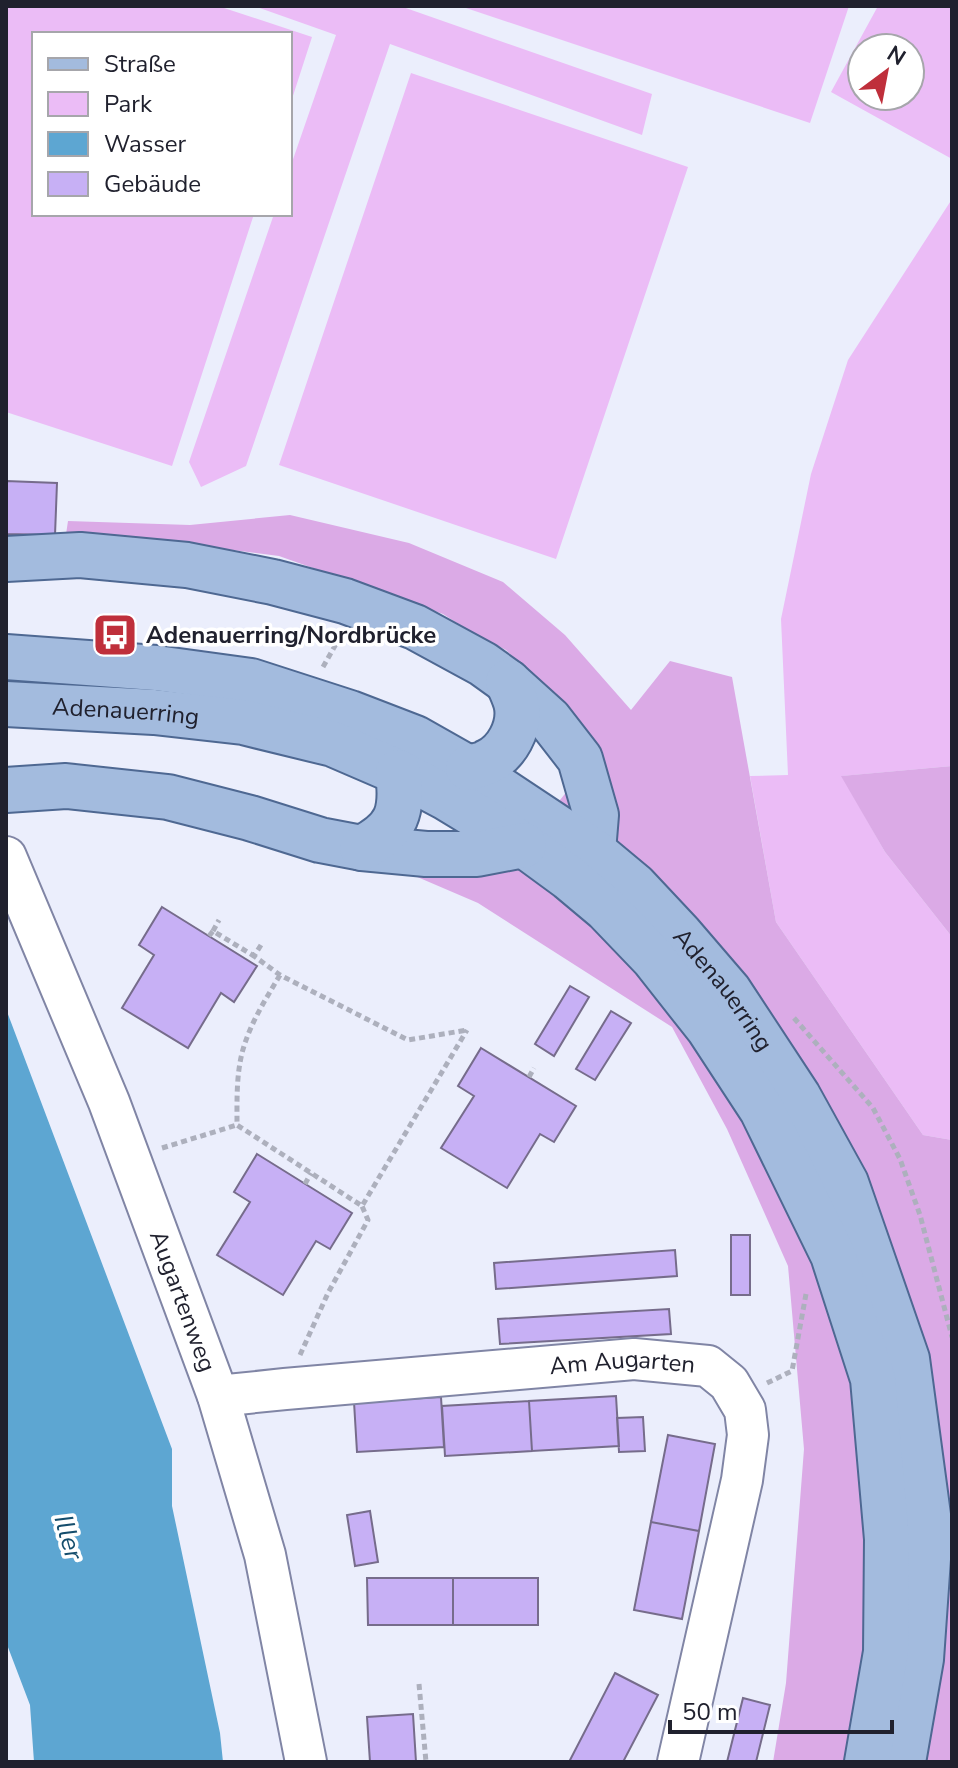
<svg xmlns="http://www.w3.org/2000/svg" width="958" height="1768" font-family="'Nunito Sans',sans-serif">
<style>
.green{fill:#ebbcf6;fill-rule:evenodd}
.forest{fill:#dbaae6}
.water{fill:#5da6d2}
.building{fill:#c7b0f5;stroke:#766c8b;stroke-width:2}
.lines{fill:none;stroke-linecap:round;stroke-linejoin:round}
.minor-casing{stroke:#8085a5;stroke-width:44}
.major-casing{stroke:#4e6892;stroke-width:48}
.path{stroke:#adb0bd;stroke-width:5;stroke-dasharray:6 4;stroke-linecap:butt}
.minor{stroke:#fff;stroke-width:40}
.major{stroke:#a3bbde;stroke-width:44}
.labels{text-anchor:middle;stroke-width:7;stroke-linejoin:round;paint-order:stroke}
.poi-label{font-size:24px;font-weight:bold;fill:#20212e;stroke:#fff;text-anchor:start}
.street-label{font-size:24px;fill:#20212e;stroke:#fff}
.water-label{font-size:26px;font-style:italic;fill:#144d6c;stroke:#fff}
</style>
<rect width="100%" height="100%" fill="#ebeefc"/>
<path class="green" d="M6,6H218L312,37L290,105V34H34V214H254L172,466L6,412Z
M254,6H400L652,94L642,135L390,44L246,466L201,487L189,462L274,214H290V168L336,35Z
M460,6H849L810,123Z
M878,6H952V159L831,92ZM910,48V96H862V48Z
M411,73L688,167L556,559L279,465Z
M952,199V766L842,776L885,852L952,937V1140L923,1135L776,922L750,776L788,775L781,619L811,474L848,360Z"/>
<path class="forest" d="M290,515L409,543L503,582L565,635L631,710L670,661L732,677L776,922L923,1135L952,1140V1762H773L786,1683L804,1449L788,1266L727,1129L672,1027L478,903L394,867L524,845L600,750L560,700L537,681L506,650L474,634L443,614L279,556L185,544L65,541L68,521L190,525Z
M952,766V937L885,852L841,776Z"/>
<path class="water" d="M6,1009L172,1449V1506L220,1733L223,1762H34L30,1705L6,1642Z"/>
<path class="building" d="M6,481L57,483L55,535L6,534Z
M162,907L257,966L234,1002L221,993L188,1048L122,1008L154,955L139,945Z
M570,986L589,997L554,1056L535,1044Z
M611,1011L631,1023L595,1080L576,1069Z
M481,1048L576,1106L554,1142L540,1134L507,1188L441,1148L474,1096L458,1086Z
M257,1154L352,1213L330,1249L316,1241L283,1295L217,1255L250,1202L234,1192Z
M731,1235H750V1295H731Z
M675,1250L677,1276L496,1289L494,1263Z
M669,1309L671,1334L500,1344L498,1319Z
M616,1396L619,1446L532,1451L529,1401Z
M441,1397L444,1447L357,1452L354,1402Z
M529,1401L532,1451L445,1456L442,1406Z
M643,1417L645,1451L619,1452L617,1418Z
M668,1435L715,1444L699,1531L651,1522Z
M370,1511L378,1562L355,1566L347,1515Z
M651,1522L699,1531L682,1619L634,1610Z
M367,1578H453V1625H368Z
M453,1578H538V1625H453Z
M615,1673L658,1695L623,1762H569Z
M743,1698L770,1705L756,1762H727Z
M413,1714L416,1762H370L367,1717Z"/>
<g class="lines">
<g class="minor-casing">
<g id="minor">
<path id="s1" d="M6,857L109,1102L218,1396L265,1555L306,1762"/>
<path id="s2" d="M218,1396L285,1389L634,1359L708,1366L729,1383L745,1410L748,1435L742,1480L678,1762"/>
</g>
</g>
<g class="major-casing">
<g id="major">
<path d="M6,559L80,555L187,565L273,582L345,601L415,627L483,664L508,682L549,719L580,759L596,815L593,851"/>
<path id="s3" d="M6,657L156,668L251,681L350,713L415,738L468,768L593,851L635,886L680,934L729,991L798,1096L846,1183L907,1359L930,1530L921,1659L903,1762"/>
<path id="s4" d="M6,704L154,712L243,722L333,744L398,772L445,797L524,845L569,878L606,909L653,958L709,1029L762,1110L833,1255L873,1379L887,1539L886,1652L867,1762"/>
<path d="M468,768C474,766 482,765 487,762C507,753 520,728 517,707C516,699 511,690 508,682"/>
<path d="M6,790L66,786L168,797L250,818L320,840L362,848L426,854H477L524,845"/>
<path d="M362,848C398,829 403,812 398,772"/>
</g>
</g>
<path class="path" d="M323,667L340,637
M213,931L219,920
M209,936L213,931L254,956
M261,945L254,956L280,975L408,1040L467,1030
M280,975C267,997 253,1019 245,1043C236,1069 237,1098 237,1125L362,1206L467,1030
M794,1018L873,1108L900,1159L920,1215L952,1337
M529,1077L534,1068
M162,1148L237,1125
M305,1184L311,1173
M300,1355L328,1293L368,1220L362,1206
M767,1383L792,1371L806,1294
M419,1684L426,1762"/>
<use href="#minor" class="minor"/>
<use href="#major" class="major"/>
</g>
<defs>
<g id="bus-square" transform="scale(2.3)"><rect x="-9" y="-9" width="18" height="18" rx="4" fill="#bf2f3b" stroke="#fff"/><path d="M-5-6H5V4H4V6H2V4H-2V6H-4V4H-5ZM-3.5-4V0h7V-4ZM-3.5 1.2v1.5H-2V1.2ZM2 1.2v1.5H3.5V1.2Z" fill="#fff"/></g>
</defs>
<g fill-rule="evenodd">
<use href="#bus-square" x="115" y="635"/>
</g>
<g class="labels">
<g class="poi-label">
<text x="146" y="643">Adenauerring/Nordbrücke</text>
</g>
<g class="street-label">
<text dy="8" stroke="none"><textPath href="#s4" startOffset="120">Adenauerring</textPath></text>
<text dy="8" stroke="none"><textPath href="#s3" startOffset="822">Adenauerring</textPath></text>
<text dy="8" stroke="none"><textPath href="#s1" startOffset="478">Augartenweg</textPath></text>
<text dy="8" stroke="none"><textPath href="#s2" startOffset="406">Am Augarten</textPath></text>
</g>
<g class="water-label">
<text transform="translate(69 1537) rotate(74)" y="9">Iller</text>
</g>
</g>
<rect width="958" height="1768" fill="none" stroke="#20212e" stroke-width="16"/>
<rect x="32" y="32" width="260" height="184" fill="#ffffff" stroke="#a6a6ab" stroke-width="2"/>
<rect x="48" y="58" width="40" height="12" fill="#a3bbde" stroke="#a6a6ab" stroke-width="2"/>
<text x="104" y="72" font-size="24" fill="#20212e">Straße</text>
<rect x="48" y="92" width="40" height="24" fill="#ebbcf6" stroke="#a6a6ab" stroke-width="2"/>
<text x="104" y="112" font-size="24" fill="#20212e">Park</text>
<rect x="48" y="132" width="40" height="24" fill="#5da6d2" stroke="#a6a6ab" stroke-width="2"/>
<text x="104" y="152" font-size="24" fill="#20212e">Wasser</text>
<rect x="48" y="172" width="40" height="24" fill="#c7b0f5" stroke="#a6a6ab" stroke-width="2"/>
<text x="104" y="192" font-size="24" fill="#20212e">Gebäude</text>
<g transform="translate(886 72) rotate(32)"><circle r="38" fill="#ffffff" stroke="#a6a6ab" stroke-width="2"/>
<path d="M0-6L14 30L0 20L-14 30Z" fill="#bf2f3b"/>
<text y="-12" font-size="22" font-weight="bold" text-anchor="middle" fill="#20212e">N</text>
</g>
<path d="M670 1720v12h222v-12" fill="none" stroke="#20212e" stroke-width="4"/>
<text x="682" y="1720" font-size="24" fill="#20212e" stroke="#ffffff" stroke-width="6" paint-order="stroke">50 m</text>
</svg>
